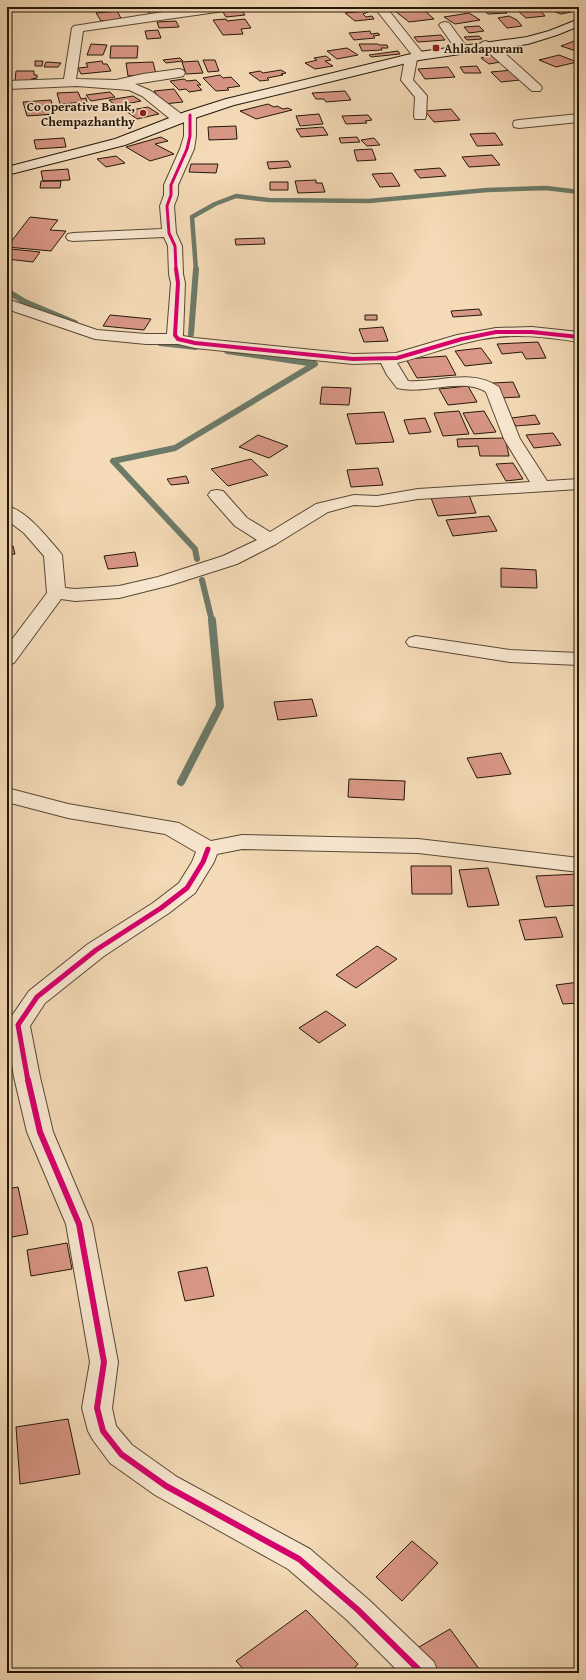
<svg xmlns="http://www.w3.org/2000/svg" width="586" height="1680" font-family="'Gentium Book Plus',serif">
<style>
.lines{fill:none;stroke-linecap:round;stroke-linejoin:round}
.stream-far2{stroke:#6c7a68;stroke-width:4.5}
.stream-far1{stroke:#6c7a68;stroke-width:6}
.stream{stroke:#6c7a68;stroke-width:8}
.building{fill:#d99786;stroke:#231809}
.street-casing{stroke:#574834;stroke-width:2}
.secondary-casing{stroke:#231809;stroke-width:2}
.street{fill:#f8e7d0;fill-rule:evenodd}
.secondary{fill:#f8e7d0;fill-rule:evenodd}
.cycleway-far3-casing{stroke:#f8e7d0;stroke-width:4.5}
.cycleway-far2-casing{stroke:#f8e7d0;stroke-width:6}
.cycleway-far1-casing{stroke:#f8e7d0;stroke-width:8}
.cycleway-casing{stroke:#f8e7d0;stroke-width:9}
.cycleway-far3{stroke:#d6006c;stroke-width:3}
.cycleway-far2{stroke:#d6006c;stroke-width:4}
.cycleway-far1{stroke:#d6006c;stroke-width:5}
.cycleway{stroke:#d6006c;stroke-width:6}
.poi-dot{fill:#8f2418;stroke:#f8e7d0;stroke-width:1.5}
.labels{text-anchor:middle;stroke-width:3.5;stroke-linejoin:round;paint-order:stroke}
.far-poi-label{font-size:13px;font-weight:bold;fill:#231809;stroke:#f8e7d0;text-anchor:start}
</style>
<rect width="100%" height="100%" fill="#f4dab6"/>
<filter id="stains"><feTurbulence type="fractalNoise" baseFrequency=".005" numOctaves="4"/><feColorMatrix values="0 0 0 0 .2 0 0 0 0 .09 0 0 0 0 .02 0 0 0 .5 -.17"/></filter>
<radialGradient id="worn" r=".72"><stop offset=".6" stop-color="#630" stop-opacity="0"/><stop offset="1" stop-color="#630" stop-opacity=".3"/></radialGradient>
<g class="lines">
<path class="stream-far2" d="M196,270L192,217L215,204L236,196L269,200L369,201L487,190L546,188L579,192"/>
<path class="stream-far1" d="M7,291L25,302L75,323
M191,334L196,269
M160,343L196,347
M197,559L195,549L113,461L175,448L315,364L227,351
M202,580L212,621"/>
<path class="stream" d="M181,782L220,706L212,620"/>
</g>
<path class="building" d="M152,7L160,13L151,14L145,10H141L138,8Z
M333,7H355L356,9L336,10Z
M481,7H497L507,13L488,14Z
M240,8L245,15L226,17L221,9Z
M562,8L571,12L561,14L553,11Z
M424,10L434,19L409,22L395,11Z
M540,10L545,16L526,18L518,11Z
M117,11L122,20L101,21L96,13Z
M366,11L368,12L363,14L366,17L372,16L374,19L355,21L345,13Z
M469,13L480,20L455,24L444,17Z
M509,16L517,20L522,26L507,28L498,18Z
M226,19L227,21L245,19L251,28L241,29L243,34L223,35L213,20Z
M176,21L179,27L159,28L157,22Z
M479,26L484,31L469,33L464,27Z
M158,30L161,38L147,39L145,31Z
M370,31L371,34L378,33L380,35L373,36L375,38L354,40L349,33Z
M441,35L445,40L418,42L414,37Z
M479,36L482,39L467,40L464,37Z
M577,40L579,41V52L561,46Z
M91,44L107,45L103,55H87Z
M359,44H378L379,45H387L388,48H381L382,50L362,51Z
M111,46H138L137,58H110Z
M347,48L358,55L337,59L327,51Z
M398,51L400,54L371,57L369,55Z
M495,54L506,61L489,64L481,58Z
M559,55L577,62L556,67L539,60Z
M326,56L331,60L325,61L333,66L315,69L305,63L317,60L314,58Z
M180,58L183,61L166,63L163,60Z
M203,60H215L219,71L208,72Z
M35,61H43L42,66H35Z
M102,61L103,64H107L111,71L81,74L78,68L88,67L86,63Z
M198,61L203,73L186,74L182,62Z
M46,62L61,63L58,67H44Z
M153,62L156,74L128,76L126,63Z
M477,66L481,73H464L460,67Z
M448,67L455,77L425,79L418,69Z
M281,70L286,73L281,74L283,75L267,78L269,80L260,81L249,73L260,71L263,73Z
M513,70L520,80L501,82L491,72Z
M16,71H34V75H37V78L31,79V81H15Z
M220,75L223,78L231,77L240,86L227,88L229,90L216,91L203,78Z
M184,79L187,81L196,80L201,85H197L202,90L189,92L186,89L179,90L170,81Z
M174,89L183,102L164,104L154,91Z
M345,91L351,100L326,102L324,99H316L312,93Z
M78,92L81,99L86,98L87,102L60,104L57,93Z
M110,92L115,97L91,101L86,95Z
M133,96L141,101L116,106L109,100Z
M51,100L55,114L27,116L23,102Z
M268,104L274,107L277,106L283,109L288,108L292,110L256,119L240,111Z
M148,107L159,114L137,119L126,111Z
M451,109L460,120L434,122L425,111Z
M319,114L323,124L300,126L296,116Z
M368,115L372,120L365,121L367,123L346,124L342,116Z
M122,118L128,123L118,124L112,120Z
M236,126L237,139L209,140L208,127Z
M323,127L328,135L301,137L296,129Z
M495,133L503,145L477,146L470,134Z
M161,137L168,141L155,144L174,154L150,161L126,147Z
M357,137L360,142L341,143L339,138Z
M64,138L66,147L36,149L34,140Z
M374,138L380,145L367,146L361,140Z
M372,149L376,160L357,161L354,150Z
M492,155L500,165L469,167L462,157Z
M116,156L125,163L106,167L97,159Z
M288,161L291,167L269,169L267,162Z
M191,164H218L216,173L189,172Z
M440,168L446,176L420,178L414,170Z
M68,169L70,180L43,181L41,171Z
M392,173L400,186L380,187L372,174Z
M316,180V183H322L325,192L298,193L295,181Z
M41,181H61L60,188H40Z
M270,182H288V190H270Z
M30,217L58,220L50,230L66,231L51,251L7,247Z
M264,238L265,244L236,245L235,239Z
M11,249L40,252L33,262L7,259V254Z
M479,309L482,315L453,317L451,311Z
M110,315L151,319L144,330L103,326Z
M365,315H377V320H365Z
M383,327L388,341L364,342L359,329Z
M538,342L546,358L526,359L522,352L502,354L497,344Z
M481,348L492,363L465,366L455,351Z
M446,356L456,375L417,378L406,359Z
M513,382L520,397L500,398L493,383Z
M468,386L477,402L448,405L439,389Z
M322,387L351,388L349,405L320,404Z
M459,411L469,434L443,436L434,413Z
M484,411L496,432L474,434L463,413Z
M384,412L394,442L356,444L347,414Z
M535,415L540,424L516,426L511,418Z
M425,418L431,432L409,434L404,420Z
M553,433L561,445L534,448L526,435Z
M258,435L288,446L269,458L239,447Z
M505,438L509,456H480L478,446L458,447L457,439Z
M251,459L268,475L228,486L211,469Z
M513,463L523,479L506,481L496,464Z
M378,468L383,485L351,487L347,470Z
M186,476L189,483L171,485L167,479Z
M469,495L476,513L438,516L431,498Z
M489,516L497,531L453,536L446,520Z
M13,546L15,554L7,555V547Z
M135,552L138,566L108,569L104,556Z
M501,568L536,570L537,588L501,587Z
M312,699L317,716L278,720L274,702Z
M501,753L511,774L477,778L467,758Z
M349,779L405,781L404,800L348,797Z
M411,866H451L452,894H412Z
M488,868L499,905L468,907L459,870Z
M579,874V905L545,907L536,876Z
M556,917L563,937L525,940L519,920Z
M377,946L397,959L356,988L336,975Z
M579,982V1003L563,1004L556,985Z
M326,1011L346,1025L319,1043L299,1028Z
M18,1187L28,1234L7,1238V1189Z
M67,1243L72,1269L31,1276L27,1250Z
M207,1267L214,1296L185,1301L178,1272Z
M68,1419L80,1474L20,1484L16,1427Z
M412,1541L438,1563L402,1601L376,1577Z
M306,1610L358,1664L350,1673H247L236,1661Z
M450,1629L482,1673H437L419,1647Z"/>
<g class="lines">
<g class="street-casing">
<path id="street" d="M163,7H175V11L205,7H237L235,9L231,10L83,31L76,79L116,80L143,74L179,69L183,70L185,73L183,76L179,77L135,84L151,91L184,116L185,112H195L196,115V136L194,149L178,185V195L174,206L176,233L182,246L183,274L185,283L183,336L195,338L353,354L396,353L457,335L496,328L532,327L579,332V342C547,337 515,333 483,339C454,344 426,356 397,363L408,381C438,383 471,368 499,387L520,439L547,481L579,479V489L418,499L377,506L354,505L328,512L276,544L237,564L171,585L119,598L75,601L61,599L14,663L7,665V646L47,593L44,556L24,533L7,520V506C27,511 46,536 59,551L62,555L65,588L75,589L119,586L158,577L223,556L257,540L235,526L211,499L208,495L211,491L217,490L223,491L247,518L270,532L316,504L354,495L377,496L418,489L530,482L504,439L486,392C463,377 424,395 397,388L387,375L381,363L353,364L195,348L178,344H146L95,339L7,309V299L97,330L146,334H167L171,283L169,274L168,246L164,237L73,241L68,240L66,237L68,234L73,233L162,229L160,206L164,195V185L180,149L184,136V122H174L142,96L129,90L77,86L7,89V81L64,79L72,28L74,26L163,12Z
M374,7H386L425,56L423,59H417L413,80L427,96L426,116L425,119H415L414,116L415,97L401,80L405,58L407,55H412Z
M445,22L449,23L466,46L468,49L466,52H458L439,25L441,23Z
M486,41L499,48L540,85L542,88L540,91H532L480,45L482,42Z
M579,114V122L519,128L514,127L513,124L514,121L519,120Z
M416,636L510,650L579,653V665L510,662L409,646L406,642L409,638Z
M7,788L68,804L179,823L211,841L242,835L418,839L579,858V872L418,853L242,849L217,854L214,862L195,893L169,913L104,956L45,1003L30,1026L40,1077L53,1132L92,1224L118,1362L112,1408L116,1426L132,1445L177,1477L310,1549L369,1600L434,1662L438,1673H400L347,1620L288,1569L155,1495L110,1463L93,1440L88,1431L82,1408L90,1362L66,1224L27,1132L14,1077L7,1032V1023L29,991L88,944L153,903L179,883L192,862L196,852L165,834L68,818L7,802Z"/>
</g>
<g class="secondary-casing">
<path id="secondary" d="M579,19V26L557,35L528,44L419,60L234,105L195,118L125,145L7,175V167L115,139L185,112L226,99L419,52L527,37L549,31Z"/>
</g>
<use href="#street" class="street"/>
<use href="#secondary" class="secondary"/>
<g class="cycleway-far3-casing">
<path id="cycleway-far3" d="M176,270L175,246L169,233L167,206L171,195V185L187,149L190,136V115"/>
</g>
<g class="cycleway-far2-casing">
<path id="cycleway-far2" d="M176,269L178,283L175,335L178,339L195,343L353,359L397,358L462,339L496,332H532L579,337"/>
</g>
<g class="cycleway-far1-casing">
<path id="cycleway-far1" d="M28,1081L18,1025L37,997L96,950L161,908L187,888L203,862L208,849"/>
</g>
<g class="cycleway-casing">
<path id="cycleway" d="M28,1080L40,1132L79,1224L104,1362L97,1408L103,1431L121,1454L166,1486L299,1559L358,1610L422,1673"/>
</g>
<use href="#cycleway-far3" class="cycleway-far3"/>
<use href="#cycleway-far2" class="cycleway-far2"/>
<use href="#cycleway-far1" class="cycleway-far1"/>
<use href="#cycleway" class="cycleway"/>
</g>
<g class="poi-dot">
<rect x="432" y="44" width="8" height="8" rx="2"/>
<circle cx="143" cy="113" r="4"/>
</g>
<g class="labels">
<g class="far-poi-label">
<text x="444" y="53">Ahladapuram</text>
<text x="135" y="111" text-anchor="end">Co operative Bank,<tspan x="135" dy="15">Chempazhanthy</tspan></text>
</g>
</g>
<rect width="586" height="1680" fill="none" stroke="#f4dab6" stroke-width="24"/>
<rect x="8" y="8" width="570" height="1664" fill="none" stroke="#231809" stroke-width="2"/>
<rect x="12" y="12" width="562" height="1656" fill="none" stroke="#231809"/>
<rect width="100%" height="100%" filter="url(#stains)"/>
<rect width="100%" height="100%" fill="url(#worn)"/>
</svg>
